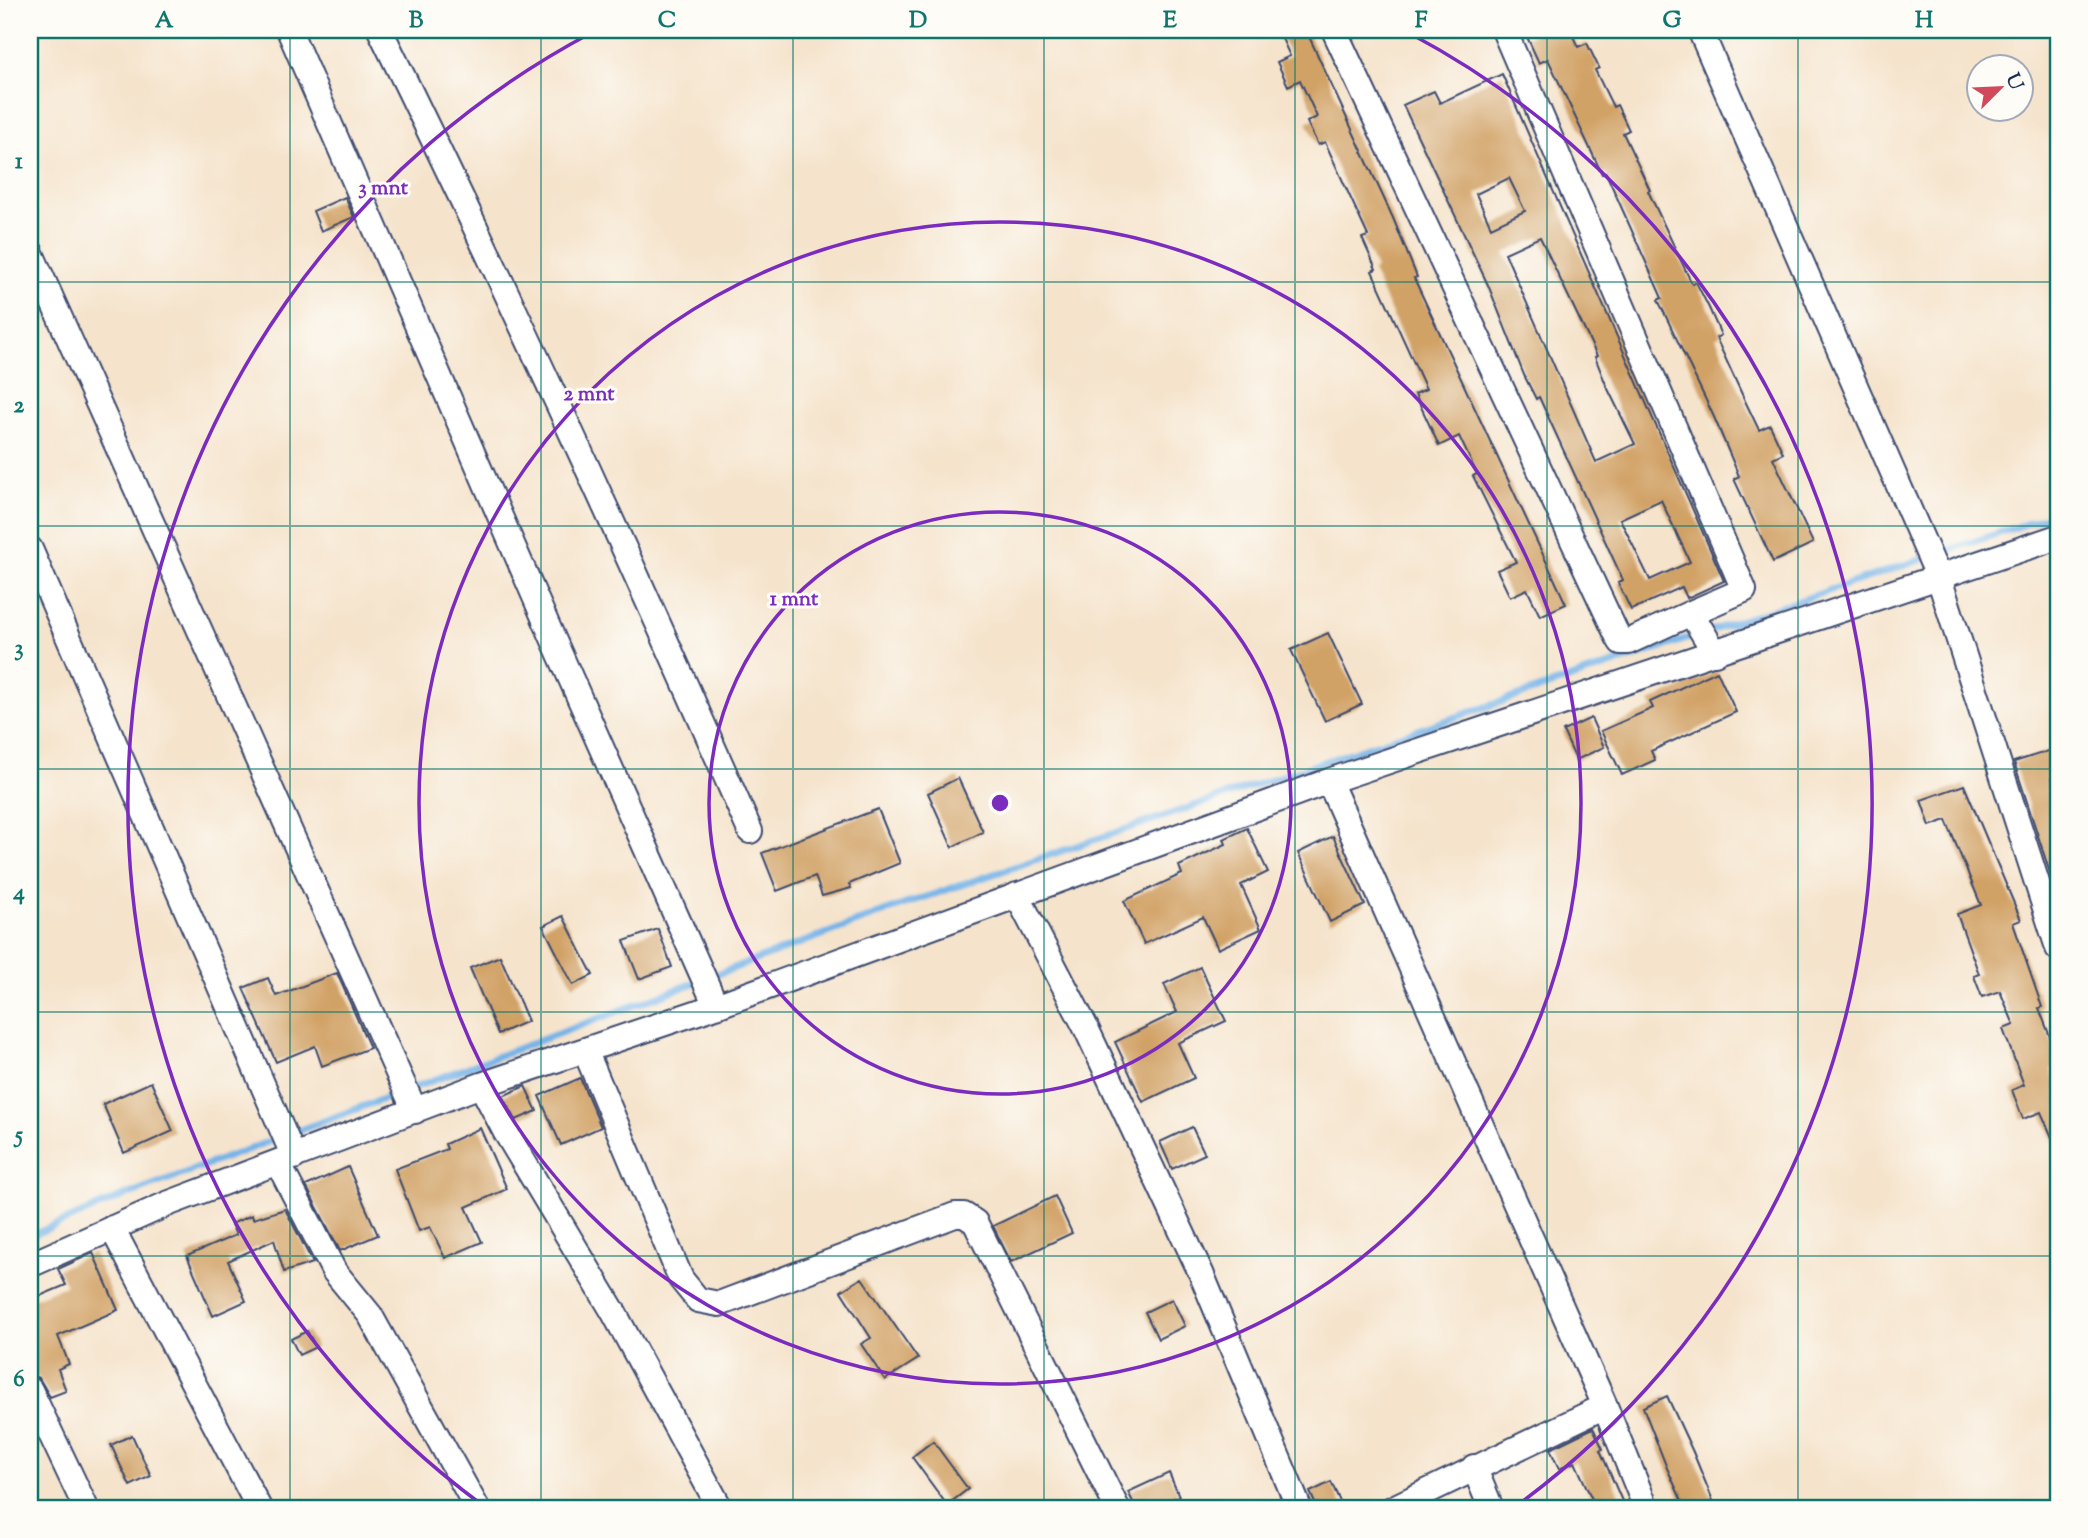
<svg xmlns="http://www.w3.org/2000/svg" width="2088" height="1538" font-family="'Sorts Mill Goudy',serif">
<style>
.lines{fill:none;stroke-linecap:round;stroke-linejoin:round}
.stream{stroke:#76b4e8;stroke-width:7}
.building{fill:#d1a266;fill-rule:evenodd}
.minor-casing{stroke:#3c4a6e;stroke-width:28}
.minor{stroke:#fff;stroke-width:24}
.grid{fill:none;stroke:#0f766e;stroke-width:2;stroke-opacity:0.55}
.ring{fill:none;stroke:#7b2cbf;stroke-width:3.5}
.centre{fill:#7b2cbf;stroke:#fdfcf7;stroke-width:3.5}
.ring-label{font-size:21px;text-anchor:middle;font-weight:bold;fill:#7b2cbf;stroke:#fdfcf7;stroke-width:6;stroke-linejoin:round;paint-order:stroke}
.neatline{fill:none;stroke:#0f766e;stroke-width:2.5}
.grid-label{font-size:23px;text-anchor:middle;font-weight:bold;fill:#0f766e}
</style>
<rect width="100%" height="100%" fill="#fdfcf7"/>
<filter id="ink" filterUnits="userSpaceOnUse"><feTurbulence type="fractalNoise" baseFrequency=".0143" numOctaves="2"/><feDisplacementMap in="SourceGraphic" scale="14" xChannelSelector="R" yChannelSelector="G"/><feConvolveMatrix kernelMatrix="1 2 1 2 8 2 1 2 1" color-interpolation-filters="sRGB"/></filter>
<filter id="wash" filterUnits="userSpaceOnUse"><feTurbulence type="fractalNoise" baseFrequency=".00686" numOctaves="4" result="noise"/><feDisplacementMap in="SourceGraphic" scale="28" xChannelSelector="R" yChannelSelector="G"/><feGaussianBlur stdDeviation="1.57" result="paint"/><feColorMatrix in="noise" values="0 0 0 0 0 0 0 0 0 0 0 0 0 0 0 0 0 1.4 0 .05"/><feComposite in="paint" operator="in"/></filter>
<g filter="url(#wash)">
<rect width="100%" height="100%" fill="#f5e3cb"/>
<g class="lines">
<path class="stream" d="M30,1236L126,1195L911,902L2058,513"/>
</g>
<g id="blocks">
<path class="building" d="M1278,30H1306L1393,218L1417,277L1414,278L1566,604L1540,616L1527,589L1510,597L1497,570L1516,562L1473,476L1477,474L1459,436L1439,446L1429,424L1415,394L1426,389L1372,271L1376,269L1362,238L1368,236L1325,142L1318,145L1307,122L1317,117L1300,80L1288,86L1277,62L1290,56Z
M1542,30H1570L1578,47L1587,43L1599,68L1595,70L1613,107L1617,105L1629,130L1623,133L1650,190L1648,191L1692,284L1696,282L1709,308L1721,335L1716,338L1746,403L1759,430L1770,425L1783,453L1773,458L1813,543L1773,562L1734,479L1739,476L1714,417L1658,300L1662,298L1606,173L1602,174L1548,59L1539,63L1527,37Z
M1502,74L1724,581L1687,598L1682,587L1631,610L1618,583L1623,580L1539,397L1536,399L1524,375L1488,285L1403,105L1434,91L1440,103ZM1509,178L1525,211L1491,227L1476,194ZM1540,237L1597,356L1595,357L1607,387L1635,444L1596,462L1505,253ZM1661,500L1690,562L1650,580L1620,519Z
M345,197L354,217L321,231L313,211Z
M1328,633L1362,704L1325,721L1291,650Z
M1717,671L1736,712L1651,751L1655,760L1622,775L1601,731L1653,708L1650,702Z
M1591,718L1604,747L1576,760L1563,731Z
M2058,748V776L2052,778L2058,801V884L2054,885L2014,762Z
M958,778L983,832L952,847L928,793Z
M1964,785L2021,920L2013,923L2042,1007L2039,1008L2054,1047L2058,1045V1067L2051,1069L2058,1088V1151L2041,1112L2023,1119L2012,1090L2024,1085L2003,1029L2014,1025L2000,991L1982,997L1974,976L1979,974L1957,914L1981,905L1946,820L1930,826L1921,800Z
M878,809L900,863L849,884L851,888L822,896L815,876L777,891L762,853Z
M1247,828L1268,872L1241,885L1261,929L1218,949L1203,917L1144,944L1124,901L1182,874L1179,866L1226,844L1224,839Z
M1333,836L1365,905L1330,922L1298,853Z
M563,916L593,975L573,985L543,926Z
M658,929L672,967L639,979L624,941Z
M500,956L528,1021L498,1034L470,968Z
M1200,967L1226,1021L1178,1043L1194,1078L1143,1102L1115,1042L1177,1012L1164,984Z
M337,973L370,1048L322,1066L315,1046L276,1062L243,988L268,978L276,996Z
M580,1078L601,1127L561,1145L539,1096Z
M151,1082L173,1131L124,1153L103,1104Z
M525,1086L537,1111L516,1120L503,1096Z
M1192,1127L1205,1154L1172,1169L1160,1142Z
M480,1128L507,1189L466,1207L482,1242L445,1258L430,1227L419,1231L395,1169L447,1149L445,1144Z
M348,1167L378,1235L340,1251L306,1186Z
M1055,1196L1072,1233L1011,1262L993,1226Z
M285,1209L313,1263L284,1272L274,1240L228,1261L246,1301L213,1316L187,1256L236,1235L231,1224L252,1215L253,1219Z
M93,1253L118,1310L58,1336L69,1364L58,1369L66,1391L50,1397L39,1378L30,1375V1300L66,1285L58,1269Z
M862,1278L918,1359L885,1380L861,1344L871,1338L841,1291Z
M1172,1299L1185,1326L1158,1339L1145,1312Z
M307,1331L316,1347L299,1355L291,1339Z
M1667,1396L1693,1452L1716,1508H1685L1667,1468L1643,1407Z
M1593,1428L1603,1449L1600,1450L1625,1508H1596L1575,1462L1559,1469L1550,1449Z
M132,1435L151,1476L130,1486L111,1445Z
M933,1441L968,1489L947,1505L912,1457Z
M1169,1473L1179,1496L1152,1508H1136L1128,1492Z
M1331,1482L1343,1508H1317L1310,1492Z"/>
</g>
</g>
<g filter="url(#ink)">
<use href="#blocks" fill-opacity="0" stroke="#3c4a6e" stroke-width="2"/>
<g class="lines">
<g class="minor-casing">
<path id="minor" d="M289,30L555,643L716,1006
M380,30C510,294 632,562 750,831
M1334,30L1618,637L1621,642H1628L1691,613
M1504,30L1744,590L1691,613L1715,653
M1700,30L1939,578L2058,948
M30,251L415,1111
M30,549L294,1157
M1329,781L1605,1406L1393,1508
M1017,895L1086,1028L1201,1273L1299,1508
M585,1050L681,1279L698,1300L719,1304L955,1215H964L975,1222L1117,1508
M481,1085L505,1131L613,1311L720,1508
M278,1163L334,1271L370,1315L477,1508
M112,1228L259,1508
M30,1265L167,1204L481,1085L716,1006L1329,781L2058,537
M30,1390L86,1508
M1605,1406L1646,1508
M1474,1467L1491,1508"/>
</g>
<use href="#minor" class="minor"/>
</g>
</g>
<path class="grid" d="M290,30V1508M541,30V1508M793,30V1508M1044,30V1508M1295,30V1508M1547,30V1508M1798,30V1508M30,282H2058M30,526H2058M30,769H2058M30,1012H2058M30,1256H2058"/>
<g class="ring">
<circle cx="1000" cy="803" r="291"/>
<circle cx="1000" cy="803" r="581"/>
<path d="M481 1504A872 872 0 0 1 591 33M1409 33A872 872 0 0 1 1519 1504"/>
</g>
<circle cx="1000" cy="803" r="10" class="centre"/>
<g class="ring-label">
<text x="383" y="194">3 mnt</text>
<text x="589" y="400">2 mnt</text>
<text x="794" y="605">1 mnt</text>
</g>
<rect width="2088" height="1538" fill="none" stroke="#fdfcf7" stroke-width="77"/>
<g transform="translate(2000 88) rotate(66)"><circle r="33" fill="#fdfcf7" stroke="#a3aaba" stroke-width="2"/>
<path d="M0-5L12 26L0 18L-12 26Z" fill="#d1495b"/>
<text y="-10" font-size="19" font-weight="bold" text-anchor="middle" fill="#1b2f5e">U</text>
</g>
<rect x="38" y="38" width="2012" height="1462" class="neatline"/>
<g class="grid-label">
<text x="164" y="27">A</text>
<text x="416" y="27">B</text>
<text x="667" y="27">C</text>
<text x="918" y="27">D</text>
<text x="1170" y="27">E</text>
<text x="1421" y="27">F</text>
<text x="1672" y="27">G</text>
<text x="1924" y="27">H</text>
<text x="19" y="168">1</text>
<text x="19" y="412">2</text>
<text x="19" y="655">3</text>
<text x="19" y="899">4</text>
<text x="19" y="1142">5</text>
<text x="19" y="1386">6</text>
</g>
</svg>
